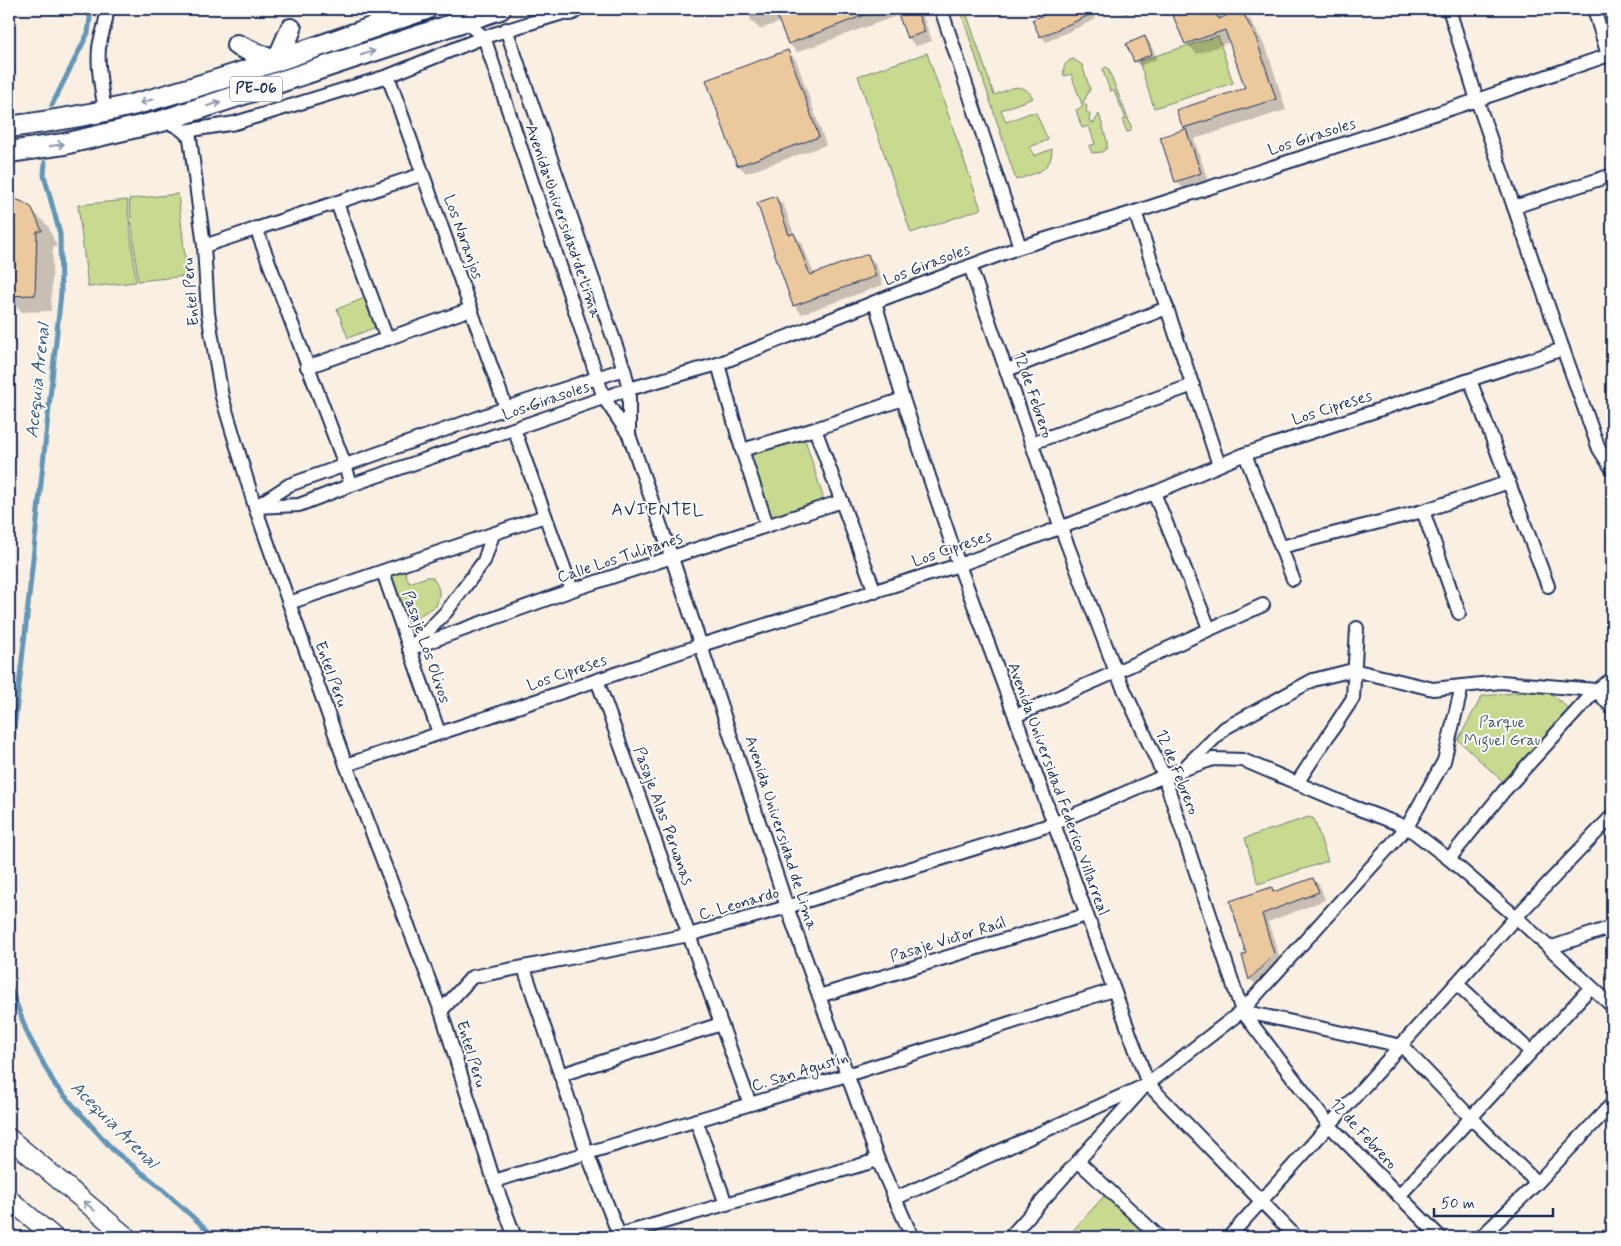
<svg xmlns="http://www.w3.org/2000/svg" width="1621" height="1246" font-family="Mynerve,sans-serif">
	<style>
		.green { fill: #c8da8f; stroke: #728476 }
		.shadow { fill: #0003 }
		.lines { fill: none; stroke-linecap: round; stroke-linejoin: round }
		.stream { stroke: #6296b7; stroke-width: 5 }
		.building { fill: #ecc99d; stroke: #1b2f5e }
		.street-casing { stroke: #1b2f5e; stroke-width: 16 }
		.secondary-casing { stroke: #1b2f5e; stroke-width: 21 }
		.primary-casing { stroke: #1b2f5e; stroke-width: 24 }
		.street { stroke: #fff; stroke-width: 12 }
		.secondary { stroke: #fff; stroke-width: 18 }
		.primary { stroke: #fff; stroke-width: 20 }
		.oneway { stroke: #8d97ae }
		.labels { text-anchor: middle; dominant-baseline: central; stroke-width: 4; stroke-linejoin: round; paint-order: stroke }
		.shield { fill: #fff; stroke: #5f6d8e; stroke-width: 1 }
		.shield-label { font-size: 15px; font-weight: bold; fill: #1b2f5e }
		.street-label { font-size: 16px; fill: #1b2f5e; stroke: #fff }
		.park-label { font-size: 16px; fill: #465a6a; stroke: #fff }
		.water-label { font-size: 18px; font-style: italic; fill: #395a83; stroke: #fff }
		.neighbourhood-label { font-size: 18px; letter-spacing: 1px; fill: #1b2f5e; stroke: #fff }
	</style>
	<rect width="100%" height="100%" fill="#f9efe2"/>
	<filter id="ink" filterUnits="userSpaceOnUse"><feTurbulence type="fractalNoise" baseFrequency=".02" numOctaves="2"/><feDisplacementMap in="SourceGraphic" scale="10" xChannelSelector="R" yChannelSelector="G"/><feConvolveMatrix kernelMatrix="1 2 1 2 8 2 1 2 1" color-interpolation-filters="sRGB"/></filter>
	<g filter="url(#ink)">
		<g class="green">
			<path d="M960 9H965L994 95C1009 90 1022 79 1033 98L1001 110 1006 122 1030 113H1036L1048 140 1030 147 1034 156 1052 149C1052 172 1034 173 1016 180Z"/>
			<polygon points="1218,36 1233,83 1154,108 1139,61"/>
			<polygon points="927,53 981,209 911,233 858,76"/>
			<path d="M1073 59 1082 65 1090 89 1083 103 1087 106 1086 112 1090 114 1089 121 1094 123 1099 114 1107 141V148L1102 152 1092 153 1089 146 1095 144 1089 126 1082 128 1076 110 1083 107 1071 74 1064 76C1063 68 1064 62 1073 59Z"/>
			<polygon points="1106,67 1108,68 1131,126 1131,130 1129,132 1127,132 1122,120 1126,119 1114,90 1110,91 1103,71 1103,69"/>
			<polygon points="178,194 187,276 138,281 129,199"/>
			<polygon points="127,200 136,282 88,287 78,205"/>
			<polygon points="365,298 376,327 348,338 337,309"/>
			<polygon points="804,436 824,500 769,517 749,453"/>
			<path d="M403 567 409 583 427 577H432C440 588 441 593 436 606L413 619 402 620 386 573Z"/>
			<polygon points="1547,690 1569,709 1502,781 1458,740 1482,696"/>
			<polygon points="1309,817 1314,819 1328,861 1258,884 1245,838"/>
			<polygon points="1105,1195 1140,1227 1131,1237 1067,1237"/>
		</g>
		<g class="shadow">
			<polygon points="748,9 923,9 924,10 921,11 932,41 916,46 908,38 899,15 797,52 789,44 781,22 760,29 751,21"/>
			<polygon points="1060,9 1091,9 1096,19 1046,42 1041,36 1034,21"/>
			<polygon points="1119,9 1139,9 1125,15"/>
			<polygon points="1178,9 1216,9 1223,19 1240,10 1251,21 1267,50 1286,110 1194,139 1208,181 1184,189 1176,181 1162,138 1187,130 1184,127 1247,88 1230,42 1197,54 1186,43 1172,11"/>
			<polygon points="1145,37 1150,43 1157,59 1140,66 1135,61"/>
			<polygon points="788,52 796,60 826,145 746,173 738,165"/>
			<polygon points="776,198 784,206 794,234 802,243 814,275 868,256 876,264 883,285 802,314 794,305"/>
			<polygon points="9,199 14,200 31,209 48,226 57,247 53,247 51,311 22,312 9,298"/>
			<polygon points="1313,879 1320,886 1325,900 1268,922 1281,961 1257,986 1250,979 1243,956 1248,955 1232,901 1272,888 1276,892"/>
		</g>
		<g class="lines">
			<g class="stream">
				<polyline points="52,105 88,33 90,18 88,9"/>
				<polyline points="9,754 14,729 26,625 61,293 60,234 44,175 45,162"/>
				<polyline points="9,984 28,1035 55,1085 113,1150 155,1183 215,1237"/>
			</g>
		</g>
		<g class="building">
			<polygon points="774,9 878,9 878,10 788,44"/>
			<polygon points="896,9 916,9 925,32 907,38"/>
			<polygon points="1058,9 1103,9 1040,37 1032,20"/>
			<polygon points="1170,9 1213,9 1219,19 1241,9 1256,38 1276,99 1183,128 1176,110 1245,88 1225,30 1185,44"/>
			<polygon points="1145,36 1152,54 1134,62 1126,44"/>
			<polygon points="788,50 819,137 737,166 706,80"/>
			<polygon points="1186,129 1201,173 1175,182 1160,137"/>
			<polygon points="776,196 789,235 794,233 810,275 868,254 876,276 793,306 757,203"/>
			<polygon points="9,197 23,202 32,208 42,231 37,231 35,295 9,296"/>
			<polygon points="1313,878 1319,892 1262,914 1274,954 1249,980 1242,955 1246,954 1230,901 1272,887 1273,892"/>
		</g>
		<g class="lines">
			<g class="street-casing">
				<g id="street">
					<polyline points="941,9 1020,247"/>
					<polyline points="1449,9 1477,100 1563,349 1599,449 1612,469"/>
					<polyline points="1594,9 1608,55"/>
					<polyline points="464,21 484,37 604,398 629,435 672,558 787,907 878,1160 912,1237"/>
					<polyline points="506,29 624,369 629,389 629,435"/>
					<polyline points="388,76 506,408"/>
					<path d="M105 111C102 91 97 69 99 48 101 34 107 23 107 9"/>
					<path d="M162 121C174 123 182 128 190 138L204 246 208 313 222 397 255 507 289 603 346 765 441 1011 494 1181 515 1237"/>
					<polyline points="185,131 235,123 388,76 484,37 576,9"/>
					<polyline points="337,203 387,339"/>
					<polyline points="1514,207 1612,175"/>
					<polyline points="1135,212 1219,465"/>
					<polyline points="256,228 345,465 351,485"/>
					<polyline points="204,246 423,174"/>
					<polyline points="970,266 1061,528 1116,672 1164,776 1242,1011 1330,1126 1440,1237"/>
					<polyline points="875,302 903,399 959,565 1015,716 1148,1084 1296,1237"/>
					<polyline points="718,364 742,450 767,525"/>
					<polyline points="307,367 471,309"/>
					<polyline points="1007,370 1167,308"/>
					<polyline points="1470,380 1548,586"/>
					<polyline points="514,429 572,590"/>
					<polyline points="815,429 875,592"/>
					<polyline points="1032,443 1193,385"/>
					<polyline points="742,450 815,429 903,399"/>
					<polyline points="1245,454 1293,579"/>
					<polyline points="1154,493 1209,628"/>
					<polyline points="255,507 299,505 351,485 629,389 718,364 875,302 1020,247 1135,212 1477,100 1612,54"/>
					<polyline points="255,507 289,485 506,408 624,369"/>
					<polyline points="1423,511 1459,613"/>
					<polyline points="1281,547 1423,511 1509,482"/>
					<polyline points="383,572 439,733"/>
					<polyline points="289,603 545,516"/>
					<polyline points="413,646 446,612 484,561 493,534"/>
					<polyline points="409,649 572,590 842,501"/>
					<polyline points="597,680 750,1104"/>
					<polyline points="1015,716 1116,672 1263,605"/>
					<polyline points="346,765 701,645 959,565 1154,493 1245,454 1563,349"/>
					<polyline points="1186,766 1225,728 1313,680 1353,670 1433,689 1501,682 1596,690 1612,708"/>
					<polyline points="1297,783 1353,698 1357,628"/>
					<polyline points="1449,859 1504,791 1596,690 1612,679"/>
					<polyline points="1549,948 1612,927"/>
					<polyline points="524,968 587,1153 619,1235"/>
					<polyline points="1457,984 1531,1052"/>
					<polyline points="819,996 1086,915"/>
					<polyline points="441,1011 472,977 689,935 787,907 1053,824 1164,776 1213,759 1243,760 1351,806 1407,827 1449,859 1516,917 1612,1006"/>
					<polyline points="1242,1011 1402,1046 1471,1118 1537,1183"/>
					<polyline points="560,1075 721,1024"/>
					<polyline points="696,1120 726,1204"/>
					<polyline points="1078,1161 1159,1237"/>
					<polyline points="494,1181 847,1075 1113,990"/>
					<polyline points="1399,1196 1591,987"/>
					<polyline points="894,1199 1148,1084 1242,1011 1407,827 1444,761 1462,686"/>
					<polyline points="612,1237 878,1160"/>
					<polyline points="1010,1237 1144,1087"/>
					<polyline points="1229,1237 1516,917 1612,816"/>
					<polyline points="1481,1237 1537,1183 1612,1104"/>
					<polyline points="1611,1237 1612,1236"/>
				</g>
			</g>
			<g class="secondary-casing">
				<g id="secondary">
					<polyline points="9,1138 127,1237"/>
					<polyline points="9,1199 54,1237"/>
				</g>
			</g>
			<g class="primary-casing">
				<g id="primary">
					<polyline points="570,10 572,9"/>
					<polyline points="237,45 273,61"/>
					<polyline points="278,59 291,29"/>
					<path d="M9 127C53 121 99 114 143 102 239 76 332 41 426 9"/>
					<polyline points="9,152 64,144 162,121 500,9"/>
				</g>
			</g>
			<use href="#street" class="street"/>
			<use href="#secondary" class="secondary"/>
			<use href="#primary" class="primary"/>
		</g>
		<defs><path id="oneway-shaft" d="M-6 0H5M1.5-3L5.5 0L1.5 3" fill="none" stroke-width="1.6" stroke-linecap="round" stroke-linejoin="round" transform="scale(1.25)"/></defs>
		<g class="oneway">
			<use href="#oneway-shaft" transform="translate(368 53) rotate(-18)"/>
			<use href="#oneway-shaft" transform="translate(147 101) rotate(164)"/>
			<use href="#oneway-shaft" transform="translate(214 104) rotate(-18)"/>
			<use href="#oneway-shaft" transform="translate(57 145) rotate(-10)"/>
			<use href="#oneway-shaft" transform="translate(89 1206) rotate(-140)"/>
		</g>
	</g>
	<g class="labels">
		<rect class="shield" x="230" y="76.5" width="52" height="25" rx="4"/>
		<g class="shield-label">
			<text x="256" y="89">PE-06</text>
		</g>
		<g class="street-label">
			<text transform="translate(1312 137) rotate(-18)">Los Girasoles</text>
			<text transform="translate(563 221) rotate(71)">Avenida Universidad de Lima</text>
			<text transform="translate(463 237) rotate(70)">Los Naranjos</text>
			<text transform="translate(927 265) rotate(-21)">Los Girasoles</text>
			<text transform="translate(191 292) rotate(-95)">Entel Peru</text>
			<text transform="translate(1033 395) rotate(71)">12 de Febrero</text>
			<text transform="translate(546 401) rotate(-19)">Los Girasoles</text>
			<text transform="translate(1332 408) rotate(-18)">Los Cipreses</text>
			<text transform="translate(952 549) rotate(-19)">Los Cipreses</text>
			<text transform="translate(620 558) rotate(-18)">Calle Los Tulipanes</text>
			<text transform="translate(426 647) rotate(71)">Pasaje Los Olivos</text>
			<text transform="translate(567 673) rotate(-19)">Los Cipreses</text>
			<text transform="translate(331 674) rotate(70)">Entel Peru</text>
			<text transform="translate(1177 772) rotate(68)">12 de Febrero</text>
			<text transform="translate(1058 789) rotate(70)">Avenida Universidad Federico Villarreal</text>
			<text transform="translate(663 816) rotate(70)">Pasaje Alas Peruanas</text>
			<text transform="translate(781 833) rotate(72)">Avenida Universidad de Lima</text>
			<text transform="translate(739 904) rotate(-16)">C. Leonardo</text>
			<text transform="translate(948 940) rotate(-17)">Pasaje Victor Raúl</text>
			<text transform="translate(471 1054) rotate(73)">Entel Peru</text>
			<text transform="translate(800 1072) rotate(-17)">C. San Agustín</text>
			<text transform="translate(1363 1134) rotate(47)">12 de Febrero</text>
		</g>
		<g class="park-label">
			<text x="1502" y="722">Parque<tspan x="1502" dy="18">Miguel Grau</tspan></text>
		</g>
		<g class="water-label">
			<text transform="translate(38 381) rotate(-84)">Acequia Arenal</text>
			<text transform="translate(114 1125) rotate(45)">Acequia Arenal</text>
		</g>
		<g class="neighbourhood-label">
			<text x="658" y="510">AVIENTEL</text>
		</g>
	</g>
	<rect width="1621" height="1246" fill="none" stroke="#fff" stroke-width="30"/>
	<rect x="15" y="15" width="1591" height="1216" fill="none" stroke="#1b2f5e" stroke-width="2" filter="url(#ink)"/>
	<path d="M1434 1208v8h119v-8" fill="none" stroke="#1b2f5e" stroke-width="2.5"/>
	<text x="1441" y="1208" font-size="15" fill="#1b2f5e" stroke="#ffffff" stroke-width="4" paint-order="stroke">50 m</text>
</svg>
